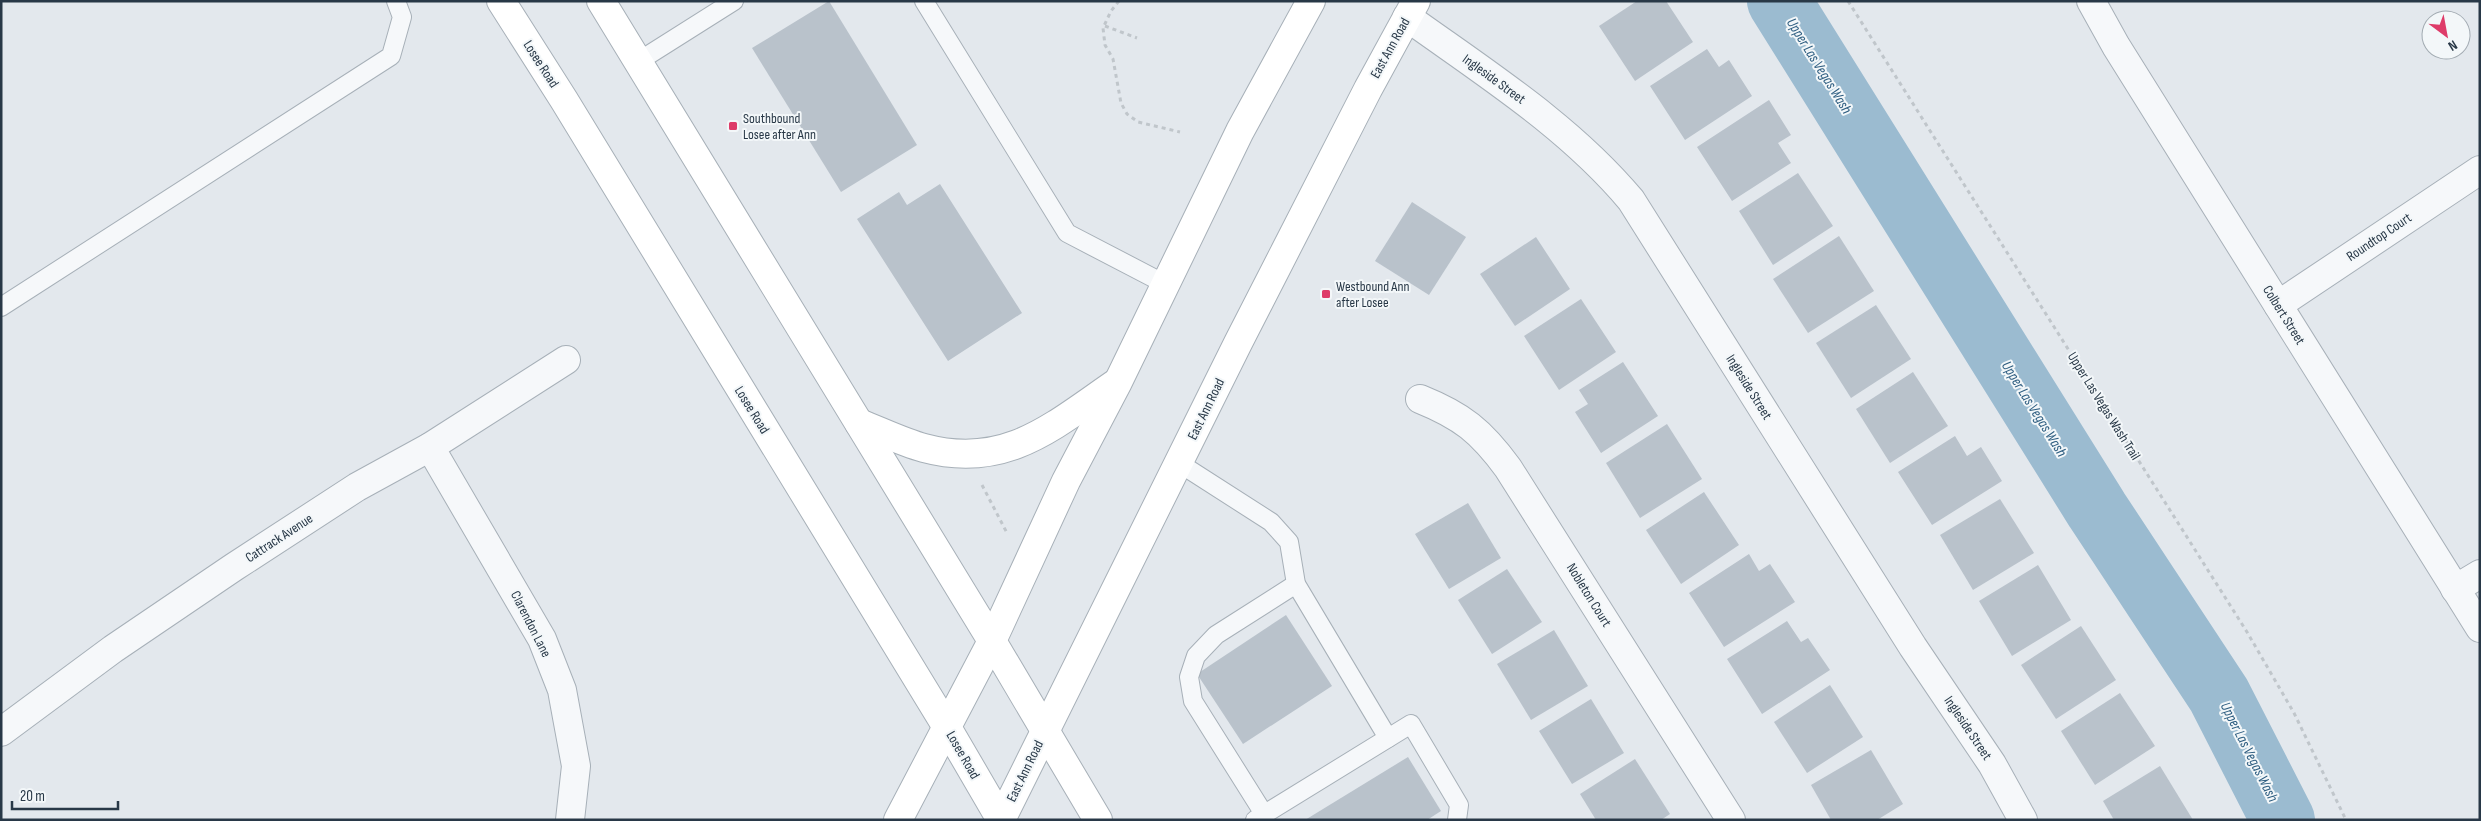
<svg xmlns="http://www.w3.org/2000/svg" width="2481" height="821" font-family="'Sofia Sans Condensed',sans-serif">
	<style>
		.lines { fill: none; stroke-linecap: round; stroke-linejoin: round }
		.river { stroke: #9bbbd0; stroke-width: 64 }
		.building { fill: #b9c2cb }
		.service-casing { stroke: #a7b0b8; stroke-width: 20 }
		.minor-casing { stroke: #a7b0b8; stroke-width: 30 }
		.secondary-casing { stroke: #a7b0b8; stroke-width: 30 }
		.path { stroke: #c0c6cb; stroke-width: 3; stroke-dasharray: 4 4; stroke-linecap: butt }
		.service { stroke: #f6f8fa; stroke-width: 18 }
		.minor { stroke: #f6f8fa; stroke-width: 28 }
		.secondary { stroke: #fff; stroke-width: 28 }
		.poi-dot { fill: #de3c69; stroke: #f3f7f9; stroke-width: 2 }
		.labels { text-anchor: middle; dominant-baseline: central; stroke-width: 4; stroke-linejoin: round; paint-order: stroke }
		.street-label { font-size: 14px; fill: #283847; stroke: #f3f7f9 }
		.poi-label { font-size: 14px; fill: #283847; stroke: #f3f7f9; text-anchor: start }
		.water-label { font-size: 15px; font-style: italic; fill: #2d5d80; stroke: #f3f7f9 }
	</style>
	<rect width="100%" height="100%" fill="#e3e8ed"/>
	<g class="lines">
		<polyline class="river" points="1779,1 2097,510 2219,695 2283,820"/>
	</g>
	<g class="building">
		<polygon points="829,1 917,145 841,192 752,48"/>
		<polygon points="1637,1 1666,1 1693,42 1635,81 1599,26"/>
		<polygon points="1707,49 1719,67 1729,60 1752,96 1685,140 1650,86"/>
		<polygon points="1769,100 1791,135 1778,143 1791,163 1732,201 1697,147"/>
		<polygon points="1798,173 1833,226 1773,265 1739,211"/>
		<polygon points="940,184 1022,313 948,361 857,219 899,192 907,205"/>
		<polygon points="1412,202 1466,237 1429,295 1375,261"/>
		<polygon points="1839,236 1874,291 1808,333 1773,279"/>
		<polygon points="1536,237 1570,289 1515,326 1480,274"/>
		<polygon points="1581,299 1616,352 1559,390 1524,336"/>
		<polygon points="1876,305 1911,359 1851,398 1816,343"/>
		<polygon points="1623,362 1658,416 1601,453 1575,412 1588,404 1579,390"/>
		<polygon points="1913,372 1948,426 1890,463 1856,409"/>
		<polygon points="1667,424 1702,479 1640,518 1606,463"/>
		<polygon points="1955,436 1967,456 1981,447 2002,481 1932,525 1898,472"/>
		<polygon points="1704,492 1739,545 1681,584 1646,530"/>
		<polygon points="2000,499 2034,553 1973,590 1940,535"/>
		<polygon points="1468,503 1501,558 1449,589 1415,534"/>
		<polygon points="1749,554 1759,571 1770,564 1795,602 1724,647 1689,593"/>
		<polygon points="2038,565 2071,620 2012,656 1979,601"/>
		<polygon points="1507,569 1542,622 1492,654 1458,600"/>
		<polygon points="1286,615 1332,686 1243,744 1197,674"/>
		<polygon points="1787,621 1801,642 1808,638 1830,670 1762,714 1727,659"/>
		<polygon points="2081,626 2116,680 2056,719 2021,665"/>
		<polygon points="1554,630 1588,686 1531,720 1497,664"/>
		<polygon points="1830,685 1863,737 1807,773 1774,722"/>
		<polygon points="2120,693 2155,746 2095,785 2061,731"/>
		<polygon points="1591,699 1624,753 1572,784 1539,731"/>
		<polygon points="1871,750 1903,804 1877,820 1831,820 1811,785"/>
		<polygon points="1408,757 1441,811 1427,820 1305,820"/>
		<polygon points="1635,759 1670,814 1661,820 1596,820 1580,794"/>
		<polygon points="2160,766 2193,820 2114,820 2103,801"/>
	</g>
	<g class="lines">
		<g class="service-casing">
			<g id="service">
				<polyline points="924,1 1067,233 1165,284"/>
				<polyline points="639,61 734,1"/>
				<polyline points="1,307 391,56 402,17 396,1"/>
				<polyline points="1179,463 1271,522 1289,542 1296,584 1388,738"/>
				<polyline points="1264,814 1193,701 1189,677 1196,656 1216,635 1296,584"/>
				<polyline points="1255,820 1411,724 1459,805 1457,820"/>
			</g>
		</g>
		<g class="minor-casing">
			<g id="minor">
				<polyline points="2091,1 2116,46 2480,628"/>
				<path d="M1407 17C1485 73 1569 126 1631 200L1913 647 1992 764 2023 820"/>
				<polyline points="2278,305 2480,170"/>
				<path d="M1420 399C1462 416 1481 431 1508 468L1731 820"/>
				<polyline points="430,447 542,639 562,690 576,766 570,820"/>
				<polyline points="2455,589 2480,574"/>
				<polyline points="1,732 113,649 234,567 357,487 430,447 566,360"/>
			</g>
		</g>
		<g class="secondary-casing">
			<g id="secondary">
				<polyline points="501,1 564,100 948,729 1001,820"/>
				<polyline points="601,1 992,641 1098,820"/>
				<path d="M859 423C880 431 902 442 924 448 1006 470 1053 426 1116 383"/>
				<polyline points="898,820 992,641 1066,481 1118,382 1240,131 1311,1"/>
				<polyline points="1001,820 1238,343 1368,89 1416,1"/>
			</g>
		</g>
		<g class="path">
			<polyline points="1119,1 1111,11 1103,28 1105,45 1113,59 1121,103 1127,114 1138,122 1180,132"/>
			<polyline points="1848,1 2247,632 2294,713 2346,820"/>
			<polyline points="1105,26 1137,38"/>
			<polyline points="982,485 1007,533"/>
		</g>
		<use href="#service" class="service"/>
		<use href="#minor" class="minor"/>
		<use href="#secondary" class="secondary"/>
	</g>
	<g class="poi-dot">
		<rect x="728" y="121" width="10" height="10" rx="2.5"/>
		<rect x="1321" y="289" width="10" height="10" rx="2.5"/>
	</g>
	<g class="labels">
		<g class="street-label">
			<text transform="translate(1390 48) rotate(-61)">East Ann Road</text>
			<text transform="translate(541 64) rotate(57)">Losee Road</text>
			<text transform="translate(1494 79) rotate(36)">Ingleside Street</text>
			<text transform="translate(2379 237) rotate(-34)">Roundtop Court</text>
			<text transform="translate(2284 315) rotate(58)">Colbert Street</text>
			<text transform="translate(1749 387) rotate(58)">Ingleside Street</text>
			<text transform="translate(2104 406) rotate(58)">Upper Las Vegas Wash Trail</text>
			<text transform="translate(1206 409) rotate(-64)">East Ann Road</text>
			<text transform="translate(752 410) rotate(58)">Losee Road</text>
			<text transform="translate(279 538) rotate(-33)">Cattrack Avenue</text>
			<text transform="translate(1589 595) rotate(58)">Nobleton Court</text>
			<text transform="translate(531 624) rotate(63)">Clarendon Lane</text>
			<text transform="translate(1968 728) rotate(56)">Ingleside Street</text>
			<text transform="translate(963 755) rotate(60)">Losee Road</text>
			<text transform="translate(1025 771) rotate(-64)">East Ann Road</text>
		</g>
		<g class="poi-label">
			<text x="743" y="118">Southbound<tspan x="743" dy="16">Losee after Ann</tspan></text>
			<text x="1336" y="286">Westbound Ann<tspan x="1336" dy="16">after Losee</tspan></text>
		</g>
		<g class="water-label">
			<text transform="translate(1819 66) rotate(58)">Upper Las Vegas Wash</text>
			<text transform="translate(2034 409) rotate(58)">Upper Las Vegas Wash</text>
			<text transform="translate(2249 752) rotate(63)">Upper Las Vegas Wash</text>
		</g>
	</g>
	<rect width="2481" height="821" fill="none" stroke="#283847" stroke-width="5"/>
	<g transform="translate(2446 35) rotate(148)"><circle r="24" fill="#f3f7f9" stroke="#a2abb2"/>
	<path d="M0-4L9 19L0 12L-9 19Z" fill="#de3c69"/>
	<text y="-8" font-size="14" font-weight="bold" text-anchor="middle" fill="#283847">N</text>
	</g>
	<path d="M12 801v8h106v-8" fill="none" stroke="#283847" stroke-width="2.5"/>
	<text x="20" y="801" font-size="15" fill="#283847" stroke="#f3f7f9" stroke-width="4" paint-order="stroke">20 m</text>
</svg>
